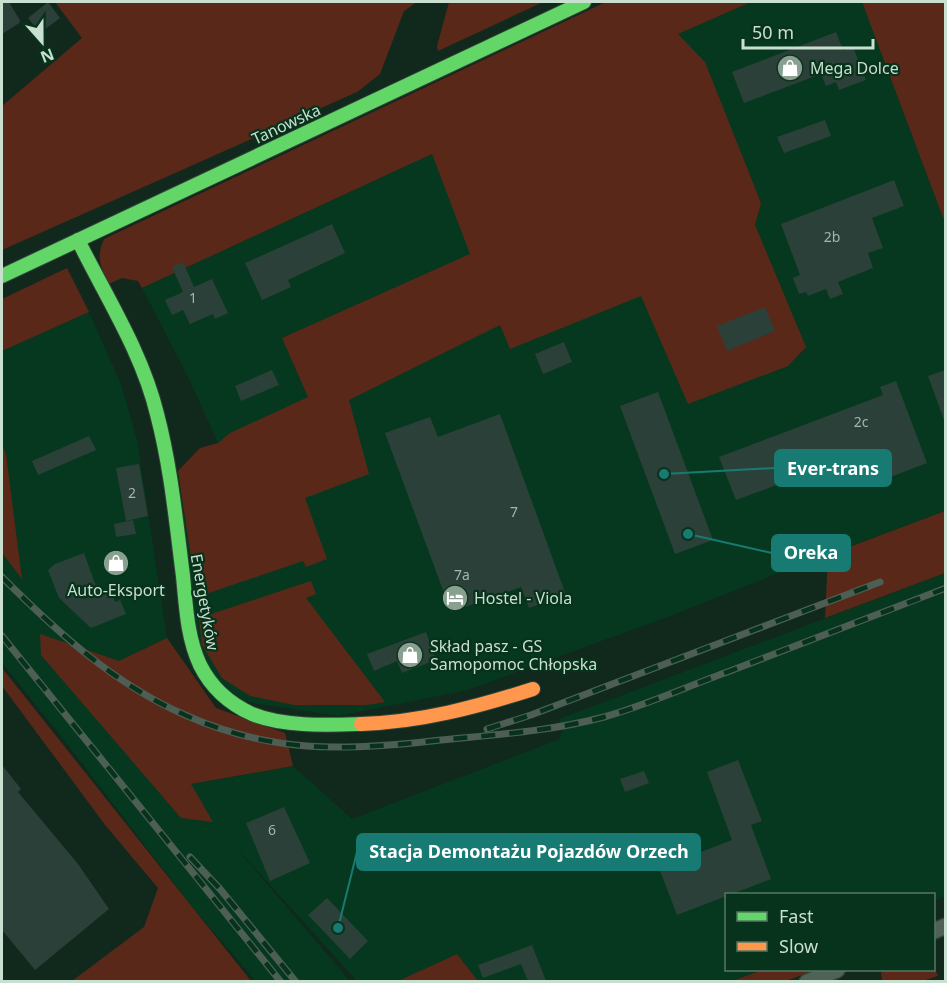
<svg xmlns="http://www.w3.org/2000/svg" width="947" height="983" font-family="'Noto Sans',sans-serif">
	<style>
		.built { fill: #05381e }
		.green { fill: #5a2819 }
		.building { fill: #2b4038 }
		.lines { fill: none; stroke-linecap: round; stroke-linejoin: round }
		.street-casing { stroke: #324239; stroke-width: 18 }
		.fast-casing { stroke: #324239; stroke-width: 16 }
		.slow-casing { stroke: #324239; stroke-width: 16 }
		.street { stroke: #506157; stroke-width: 15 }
		.fast { stroke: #63d668; stroke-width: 14 }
		.slow { stroke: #ff974d; stroke-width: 14 }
		.rail-casing { stroke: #4d5f55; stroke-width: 7 }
		.rail { stroke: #07321b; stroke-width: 4.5; stroke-dasharray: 14; stroke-linecap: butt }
		.labels { text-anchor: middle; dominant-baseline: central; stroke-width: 4.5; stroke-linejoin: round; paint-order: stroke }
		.number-label { font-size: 14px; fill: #a2b7a9 }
		.poi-label { font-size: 16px; fill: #c9dfcf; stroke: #07321b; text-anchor: start }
		.street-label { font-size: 16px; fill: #c9dfcf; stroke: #07321b }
		.leader { fill: none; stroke: #187b73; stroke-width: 2 }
		.callout-dot { fill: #187b73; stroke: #07321b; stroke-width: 2 }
		.callout { fill: #187b73; stroke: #187b73; stroke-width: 2 }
		.callout-label { font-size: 18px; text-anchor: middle; font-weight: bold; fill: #fff }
	</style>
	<rect width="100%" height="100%" fill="#11281c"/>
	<g class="built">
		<polygon points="751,2 862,2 945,223 945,511 787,570 673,615 468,690 338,716 242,701 211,673 198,643 178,471 218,443 189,379 142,288 432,154 677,34"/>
		<polygon points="89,312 121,384 137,440 167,638 120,662 191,784 293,766 352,819 560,739 562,731 559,719 945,573 945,896 934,901 934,894 726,894 726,970 761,970 731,981 478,981 457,954 398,981 357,981 232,843 350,981 256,981 193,908 61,736 2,663 2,553 21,577 6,454 2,445 2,351"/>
	</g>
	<g class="green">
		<polygon points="55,2 417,2 404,11 380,74 357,92 2,250 2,106 82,38"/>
		<polygon points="449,2 543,2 438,51 437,46"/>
		<path d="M606 2H751L678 34 705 62 761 203 755 225 806 347 788 366 688 404 641 296 510 349 500 325 349 400 369 474 305 498 327 559 306 567 303 561 197 597 178 471 200 448 218 443 230 433 308 397 282 338 470 254 432 154 142 288 138 281 122 278 109 284C100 265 96 258 104 239Z"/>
		<polygon points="862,2 945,2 945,223"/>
		<polygon points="67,268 89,312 2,351 2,299"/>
		<polygon points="2,445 6,454 22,579 2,553"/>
		<polygon points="945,511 945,573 825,618 828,555"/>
		<polygon points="311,581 316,594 306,598 385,702 367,705 294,705 250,696 222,678 202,645 199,618"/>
		<polygon points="40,634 119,661 167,638 216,708 285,733 293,766 191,784 213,822 181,818 41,655"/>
		<polygon points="2,668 251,981 72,981 144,927 158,888 106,826 2,686"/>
		<polygon points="457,954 478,981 398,981"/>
		<polygon points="934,967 938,976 922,981 882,981 881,973 885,970 934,970"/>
		<polygon points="762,970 815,970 786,981 732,981"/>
	</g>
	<g class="building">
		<polygon points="2,2 9,2 21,22 2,34"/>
		<polygon points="48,2 60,18 40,33 28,18"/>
		<polygon points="836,32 843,50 853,47 866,80 839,90 836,82 826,86 821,74 744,103 732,72"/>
		<polygon points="825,120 831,136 784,153 777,137"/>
		<polygon points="894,180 904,206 872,218 883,248 868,253 873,268 838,282 843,294 830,299 826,289 808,296 806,292 799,294 793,278 800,275 781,224"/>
		<polygon points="332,224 345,253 288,280 291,287 262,300 245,263"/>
		<polygon points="183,262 194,287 212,279 228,313 215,319 213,314 190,324 183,310 172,315 165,300 183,292 172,267"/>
		<polygon points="765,307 775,331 727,351 717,326"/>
		<polygon points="564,342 572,362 543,374 535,354"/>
		<polygon points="272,370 279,385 241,401 235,386"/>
		<polygon points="945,370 945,420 944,420 928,376"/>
		<polygon points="896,381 927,463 870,485 858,455 736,500 719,457 883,395 880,387"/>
		<polygon points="658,392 713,540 675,554 620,406"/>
		<polygon points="500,414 566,595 529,608 521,587 451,612 385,433 430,417 438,437"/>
		<polygon points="89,436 96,450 38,475 32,461"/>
		<polygon points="139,464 148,516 126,521 116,468"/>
		<polygon points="133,520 136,534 116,537 114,524"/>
		<polygon points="84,553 98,592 109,588 115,602 120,600 126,614 91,628 59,598 48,570 55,564"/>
		<polygon points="426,632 436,660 402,673 397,661 374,671 367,654"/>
		<polygon points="738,760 762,821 751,825 771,879 677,915 659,868 732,840 707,772"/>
		<polygon points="2,765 21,789 18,792 78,864 109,909 35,970 2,930"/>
		<polygon points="644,771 649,783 625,792 620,779"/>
		<polygon points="284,807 310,863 270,881 246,823"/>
		<polygon points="327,898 368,941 350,959 308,915"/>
		<polygon points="532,945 546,981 528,981 521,964 483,978 478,965"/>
	</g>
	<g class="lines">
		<g class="street-casing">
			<g id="street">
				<polyline points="934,931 946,926"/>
				<polyline points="807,982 837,970"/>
			</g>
		</g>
		<g class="fast-casing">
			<g id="fast">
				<path d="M78 240C106 297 142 352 157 414 171 467 176 522 183 576 186 606 187 637 200 665 211 687 230 704 252 714 283 727 328 725 361 724"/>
				<polyline points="2,276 584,2"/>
			</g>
		</g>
		<g class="slow-casing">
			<path id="slow" d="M361 724C421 722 477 707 533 689"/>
		</g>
		<use href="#street" class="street"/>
		<use href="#fast" class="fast"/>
		<use href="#slow" class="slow"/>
		<g class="rail-casing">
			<g id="rail">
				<path d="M2 577C56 631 114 684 185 715 271 753 341 751 432 741 489 735 548 732 604 717 647 705 688 686 730 671 802 643 874 616 946 588"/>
				<polyline points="2,636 281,982"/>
				<polyline points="487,729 531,715 880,582"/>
				<polyline points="190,857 220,889 296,982"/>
			</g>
		</g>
		<use href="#rail" class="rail"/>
	</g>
	<defs>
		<g id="shop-disc" transform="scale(1.35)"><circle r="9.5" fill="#899f90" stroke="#07321b"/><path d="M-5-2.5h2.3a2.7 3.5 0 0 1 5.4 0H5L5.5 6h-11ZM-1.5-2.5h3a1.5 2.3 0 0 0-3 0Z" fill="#fff"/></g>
		<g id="hotel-disc" transform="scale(1.35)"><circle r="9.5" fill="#899f90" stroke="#07321b"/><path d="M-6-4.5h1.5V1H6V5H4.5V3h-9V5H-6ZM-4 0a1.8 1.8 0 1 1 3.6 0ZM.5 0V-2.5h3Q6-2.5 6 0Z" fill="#fff"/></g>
	</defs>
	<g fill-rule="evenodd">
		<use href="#shop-disc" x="790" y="68"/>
		<use href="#shop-disc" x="116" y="563"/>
		<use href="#hotel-disc" x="455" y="598"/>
		<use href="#shop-disc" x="410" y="655"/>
	</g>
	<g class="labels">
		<g class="number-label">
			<text x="832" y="236">2b</text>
			<text x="193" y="297">1</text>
			<text x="861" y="421">2c</text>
			<text x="132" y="492">2</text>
			<text x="514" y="511">7</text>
			<text x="462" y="574">7a</text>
			<text x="272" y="829">6</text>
		</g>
		<g class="poi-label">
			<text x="810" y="68">Mega Dolce</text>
			<text x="116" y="590" text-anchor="middle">Auto-Eksport</text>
			<text x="474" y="598">Hostel - Viola</text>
			<text x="430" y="646">Skład pasz - GS<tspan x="430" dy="18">Samopomoc Chłopska</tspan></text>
		</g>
		<g class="street-label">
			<text transform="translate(286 124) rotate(-25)">Tanowska</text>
			<text transform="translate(205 602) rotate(80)">Energetyków</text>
		</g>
	</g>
	<path class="leader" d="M664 474L775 468M688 534L772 553M338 928L357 852"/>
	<g class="callout-dot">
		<circle cx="664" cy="474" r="6"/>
		<circle cx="688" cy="534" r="6"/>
		<circle cx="338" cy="928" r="6"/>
	</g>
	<g class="callout">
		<rect x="775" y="450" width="116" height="36" rx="6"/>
		<rect x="772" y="535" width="78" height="36" rx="6"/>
		<rect x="357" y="834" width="343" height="36" rx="6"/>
	</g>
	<g class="callout-label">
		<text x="833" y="475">Ever-trans</text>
		<text x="811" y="559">Oreka</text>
		<text x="529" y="858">Stacja Demontażu Pojazdów Orzech</text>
	</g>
	<rect width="947" height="983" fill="none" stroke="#c9dfcf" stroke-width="6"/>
	<rect x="725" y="893" width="210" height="78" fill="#07321b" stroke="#557763" stroke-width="1.5"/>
	<rect x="737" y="912" width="30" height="9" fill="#63d668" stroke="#557763" stroke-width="1.5"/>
	<text x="779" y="923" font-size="18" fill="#c9dfcf">Fast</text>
	<rect x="737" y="942" width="30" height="9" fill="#ff974d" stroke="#557763" stroke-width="1.5"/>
	<text x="779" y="953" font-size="18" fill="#c9dfcf">Slow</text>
	<g transform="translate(42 42) rotate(159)" stroke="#07321b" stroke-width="4.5" paint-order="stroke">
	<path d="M0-4.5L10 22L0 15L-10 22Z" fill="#c9dfcf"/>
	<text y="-9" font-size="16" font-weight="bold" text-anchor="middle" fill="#c9dfcf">N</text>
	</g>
	<path d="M743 39v9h130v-9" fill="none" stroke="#c9dfcf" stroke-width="3"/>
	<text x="752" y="39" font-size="18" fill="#c9dfcf" stroke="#07321b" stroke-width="4.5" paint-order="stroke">50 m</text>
</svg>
